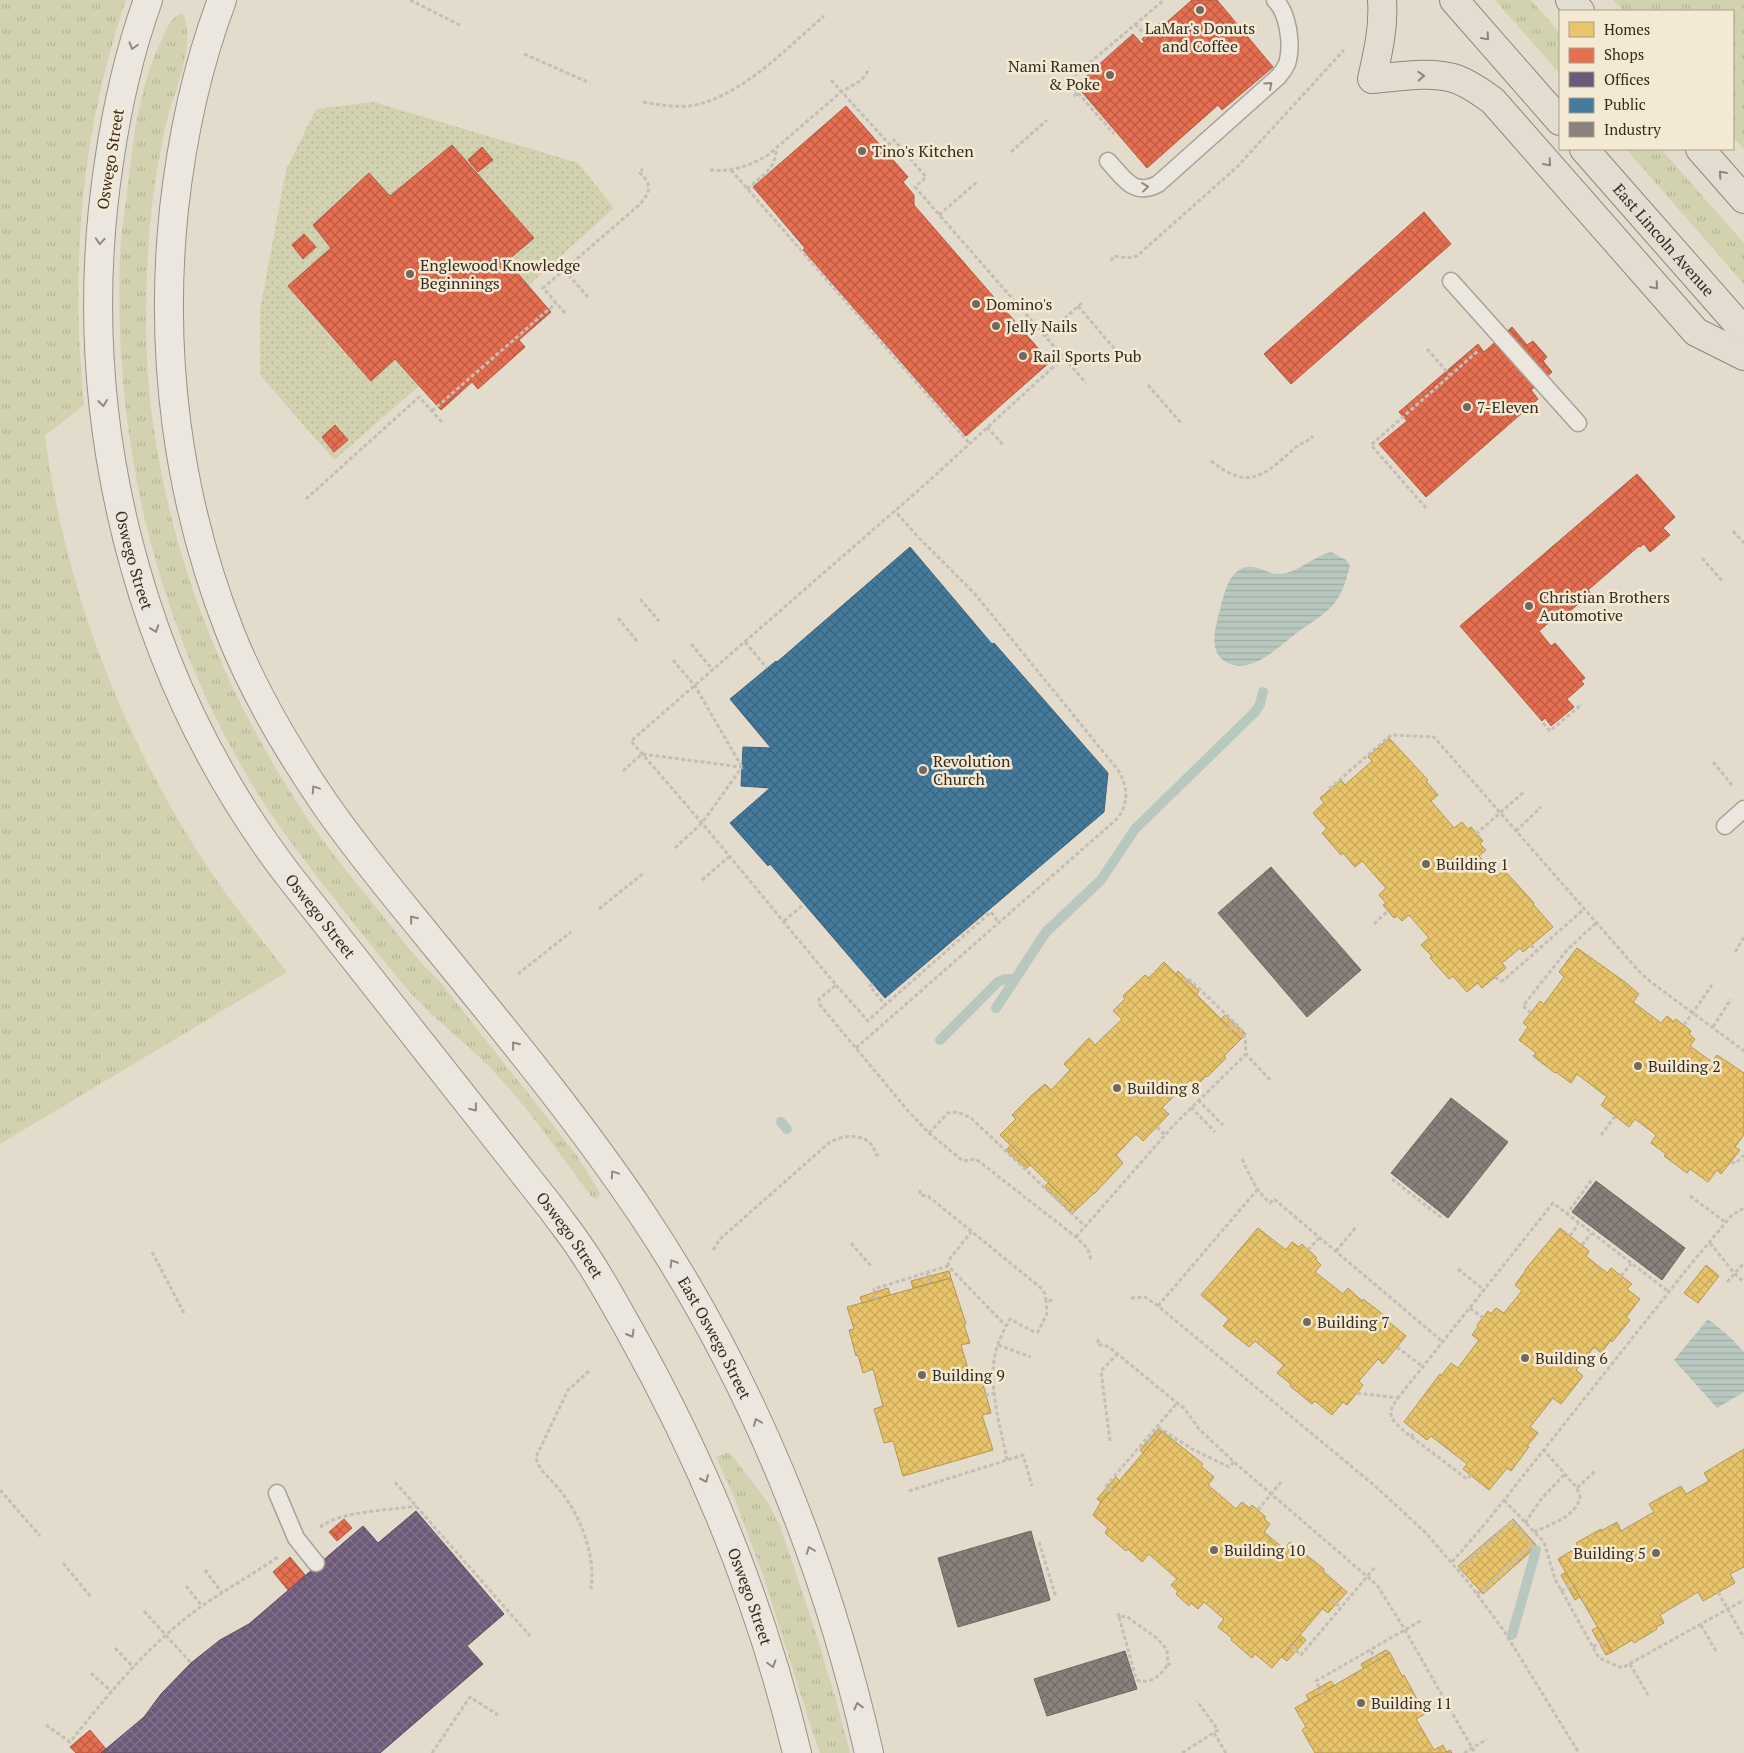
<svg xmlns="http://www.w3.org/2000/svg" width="1744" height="1753" font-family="'PT Serif',serif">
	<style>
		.grass { fill: url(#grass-tufts) }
		.park { fill: url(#park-dots) }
		.water { fill: url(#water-rules) }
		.homes { fill: url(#homes-cross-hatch); stroke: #b49654 }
		.shops { fill: url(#shops-cross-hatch); stroke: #b25a42 }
		.offices { fill: url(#offices-cross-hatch); stroke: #5d4b5f }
		.public { fill: url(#public-cross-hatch); stroke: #416377 }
		.industry { fill: url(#industry-cross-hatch); stroke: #716760 }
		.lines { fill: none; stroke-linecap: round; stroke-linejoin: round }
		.stream { stroke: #b8c8be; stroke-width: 10 }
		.lane-casing { stroke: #a8a196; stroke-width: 19 }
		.secondary-casing { stroke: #989186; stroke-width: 30 }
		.primary-casing { stroke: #8e877d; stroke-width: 30 }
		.path { stroke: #c4beb5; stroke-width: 3; stroke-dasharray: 4 2.5; stroke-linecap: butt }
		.lane { stroke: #ece7de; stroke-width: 16 }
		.secondary { stroke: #ece7de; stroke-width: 28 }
		.primary { stroke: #e2ddd0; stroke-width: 28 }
		.oneway { stroke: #8c8478 }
		.oneway2 { stroke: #92887e }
		.poi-dot { fill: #73685c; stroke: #f4ead3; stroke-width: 2 }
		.labels { text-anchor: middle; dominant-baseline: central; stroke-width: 5; stroke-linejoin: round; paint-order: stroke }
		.poi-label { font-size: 16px; fill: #372a1f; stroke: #f4ead3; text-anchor: start }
		.street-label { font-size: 16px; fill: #372a1f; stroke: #f4ead3 }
	</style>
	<defs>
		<pattern id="grass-tufts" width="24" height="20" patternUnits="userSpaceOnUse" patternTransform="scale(1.25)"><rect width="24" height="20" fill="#d2d2b0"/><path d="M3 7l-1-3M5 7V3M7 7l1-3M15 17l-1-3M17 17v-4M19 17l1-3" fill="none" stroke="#b5b497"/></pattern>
		<pattern id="park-dots" width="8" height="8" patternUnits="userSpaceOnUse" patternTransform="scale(1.25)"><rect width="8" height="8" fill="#d2d2b0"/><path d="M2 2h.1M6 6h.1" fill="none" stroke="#b5b497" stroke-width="1.8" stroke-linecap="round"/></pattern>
		<pattern id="water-rules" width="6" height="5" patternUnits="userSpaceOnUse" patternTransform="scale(1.25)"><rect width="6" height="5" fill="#b8c8be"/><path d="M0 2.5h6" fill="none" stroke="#9faca3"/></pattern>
		<pattern id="homes-cross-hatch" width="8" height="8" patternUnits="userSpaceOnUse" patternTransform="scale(1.25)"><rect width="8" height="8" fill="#e9c46a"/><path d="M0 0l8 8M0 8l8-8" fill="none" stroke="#c8a95b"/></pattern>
		<pattern id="shops-cross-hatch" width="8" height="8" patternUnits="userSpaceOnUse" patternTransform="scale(1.25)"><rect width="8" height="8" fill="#e76f51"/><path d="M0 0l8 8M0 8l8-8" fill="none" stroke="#bc5b43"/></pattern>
		<pattern id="offices-cross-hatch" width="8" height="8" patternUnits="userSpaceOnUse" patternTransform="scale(1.25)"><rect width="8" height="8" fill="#6d597a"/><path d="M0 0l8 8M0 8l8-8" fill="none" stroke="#82728a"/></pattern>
		<pattern id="public-cross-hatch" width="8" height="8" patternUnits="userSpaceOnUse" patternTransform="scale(1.25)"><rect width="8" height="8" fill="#457b9d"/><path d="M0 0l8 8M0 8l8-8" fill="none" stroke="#3a657f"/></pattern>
		<pattern id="industry-cross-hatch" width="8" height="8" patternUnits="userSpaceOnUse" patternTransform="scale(1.25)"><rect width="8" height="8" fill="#8a817c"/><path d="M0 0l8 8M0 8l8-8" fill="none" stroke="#726a65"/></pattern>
	</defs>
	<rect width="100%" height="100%" fill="#e3dccd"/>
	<g class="grass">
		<path d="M0 0H126C81 132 70 267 84 405L45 436C65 587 120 732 203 860 228 899 258 935 287 972L0 1144Z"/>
		<polygon points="1495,0 1531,0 1560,33 1560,74"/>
		<polygon points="1613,0 1744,0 1744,149 1733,137 1733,11 1623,11"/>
		<path d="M181 13 184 15C196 52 172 93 165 129 156 170 150 212 148 254 145 310 145 368 153 423 172 562 225 693 302 810 320 838 341 864 362 890 388 922 412 955 441 983L578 1157 599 1191 600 1194 596 1199 591 1196C560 1155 531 1111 496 1074 468 1044 435 1020 408 990 386 964 365 938 344 911 309 867 274 823 246 774 155 618 113 437 120 257 121 230 126 203 129 176 134 130 141 82 162 39 167 29 170 18 181 13Z"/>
		<polygon points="1626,149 1661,149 1744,243 1744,284"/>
		<polygon points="729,1452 767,1501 779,1523 816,1633 836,1700 850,1753 820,1753 811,1727 763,1575 734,1497 716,1457"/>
	</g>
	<polygon class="park" points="374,102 578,163 614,208 528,286 507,261 534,238 452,145 390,196 369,174 313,225 331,248 288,286 371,381 395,359 419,386 334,460 260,375 260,310 286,170 316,109"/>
	<g class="water">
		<path d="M1331 552 1346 560 1350 566C1347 577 1343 592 1336 601 1327 614 1310 623 1298 632 1279 646 1251 676 1226 662 1206 651 1217 623 1221 606 1225 592 1228 574 1243 568 1257 563 1266 574 1279 574 1296 574 1314 556 1331 552Z"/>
		<polygon points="1708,1319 1731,1338 1744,1352 1744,1392 1717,1408 1674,1360"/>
	</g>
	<g class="homes">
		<polygon points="1389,738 1428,780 1426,781 1438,795 1431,801 1454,828 1462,822 1468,829 1471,827 1483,841 1480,844 1486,850 1479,856 1497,876 1504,870 1534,903 1533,904 1553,927 1523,952 1520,948 1502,963 1506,968 1482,988 1478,983 1467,992 1453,976 1449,979 1430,958 1432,956 1421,945 1429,938 1409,915 1402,921 1397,916 1394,918 1383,905 1386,903 1379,895 1386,888 1362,861 1355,867 1343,853 1341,855 1322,833 1327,829 1313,813 1324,803 1320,798 1341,780 1345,785 1372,761 1368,757"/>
		<polygon points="1577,948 1625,982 1639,994 1633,1002 1661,1023 1667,1016 1674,1022 1676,1019 1691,1031 1689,1034 1695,1039 1690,1046 1712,1062 1717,1055 1744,1073 1744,1135 1735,1147 1740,1150 1721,1174 1717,1170 1708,1182 1690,1169 1687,1173 1664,1156 1666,1154 1651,1143 1656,1135 1635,1119 1629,1127 1601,1105 1607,1097 1577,1074 1571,1083 1556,1072 1555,1073 1533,1056 1536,1053 1519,1040 1528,1027 1523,1023 1540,1001 1544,1004 1564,977 1559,972"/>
		<polygon points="1164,962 1241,1039 1224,1056 1226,1058 1207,1077 1206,1076 1196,1086 1190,1080 1162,1108 1169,1114 1143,1141 1136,1134 1116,1155 1123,1163 1094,1194 1094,1193 1076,1210 1000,1135 1016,1119 1012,1115 1031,1096 1045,1084 1051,1090 1070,1070 1064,1064 1089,1038 1095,1045 1122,1019 1113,1011 1125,999 1123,996 1145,975 1149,978"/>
		<polygon points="1178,971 1199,991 1196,995 1176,974"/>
		<polygon points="1225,1015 1246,1034 1241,1039 1221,1019"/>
		<polygon points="1011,1145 1030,1165 1026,1169 1006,1150"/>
		<polygon points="1048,1183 1076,1210 1072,1214 1044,1187"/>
		<polygon points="1258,1228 1286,1250 1292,1242 1299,1247 1302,1244 1317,1258 1315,1259 1321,1265 1315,1272 1343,1294 1348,1288 1362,1301 1363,1299 1385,1316 1383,1317 1406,1336 1383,1364 1378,1359 1359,1381 1363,1385 1357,1393 1347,1405 1343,1402 1332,1415 1315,1401 1312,1404 1290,1386 1291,1384 1277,1373 1284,1365 1255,1341 1249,1347 1223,1326 1229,1319 1201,1295"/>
		<polygon points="1560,1228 1589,1251 1586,1256 1607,1273 1611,1268 1632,1284 1627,1289 1640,1299 1626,1317 1630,1320 1612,1342 1611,1340 1601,1353 1594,1347 1576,1370 1583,1376 1561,1404 1553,1398 1530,1427 1538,1433 1527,1446 1529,1447 1511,1471 1507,1468 1489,1490 1463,1469 1467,1464 1431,1436 1427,1440 1404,1422 1440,1374 1441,1376 1451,1363 1458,1368 1479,1340 1472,1335 1478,1327 1477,1325 1488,1311 1491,1314 1496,1308 1504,1313 1522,1291 1515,1285 1526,1270 1525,1270"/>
		<polygon points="1706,1265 1719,1276 1698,1303 1684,1293"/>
		<polygon points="949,1271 951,1278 913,1288 911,1281"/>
		<polygon points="951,1278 966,1324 964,1325 970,1343 961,1345 971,1379 981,1377 991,1413 982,1415 993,1450 903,1476 893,1441 884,1443 874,1409 883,1406 873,1369 863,1373 858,1355 856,1356 849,1330 854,1329 847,1307"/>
		<polygon points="888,1288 890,1295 862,1303 860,1297"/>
		<polygon points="1158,1429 1162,1431 1143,1453 1140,1450"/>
		<polygon points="1162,1431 1203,1464 1201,1466 1214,1477 1208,1485 1236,1509 1242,1502 1249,1508 1252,1505 1266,1517 1264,1519 1270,1524 1264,1532 1284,1549 1290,1542 1324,1569 1323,1571 1341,1587 1272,1668 1255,1654 1252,1658 1231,1640 1232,1638 1218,1627 1224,1619 1204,1602 1198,1609 1191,1603 1189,1606 1176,1594 1178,1591 1171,1585 1177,1579 1149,1554 1142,1562 1128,1549 1126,1551 1105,1533 1108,1528 1093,1515 1101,1502"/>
		<polygon points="1744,1449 1744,1567 1730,1574 1735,1583 1703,1601 1698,1592 1660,1615 1664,1623 1656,1627 1657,1629 1634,1643 1632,1640 1612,1652 1558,1559 1578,1547 1576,1543 1601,1529 1601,1531 1617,1522 1621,1531 1654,1512 1649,1504 1681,1486 1686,1494 1709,1481 1704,1473"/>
		<polygon points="1116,1477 1120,1481 1101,1502 1097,1499"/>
		<polygon points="1513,1519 1537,1546 1483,1594 1458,1566"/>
		<polygon points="1566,1572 1580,1597 1575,1600 1561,1575"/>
		<polygon points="1341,1587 1347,1592 1328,1613 1322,1608"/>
		<polygon points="1598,1627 1612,1652 1606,1655 1592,1630"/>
		<polygon points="1300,1635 1306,1640 1287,1661 1282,1657"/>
		<polygon points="1386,1650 1390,1653 1364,1669 1361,1664"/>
		<polygon points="1390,1653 1402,1676 1404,1675 1425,1714 1416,1719 1434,1750 1443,1745 1446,1752 1450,1750 1452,1753 1315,1753 1302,1730 1306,1727 1295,1708"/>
		<polygon points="1331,1681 1334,1685 1322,1693 1309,1700 1306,1695"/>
	</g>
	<g class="shops">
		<polygon points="1192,0 1217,0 1273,67 1222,110 1218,105 1147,168 1076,85 1133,34 1142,44"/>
		<polygon points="1162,21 1164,24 1155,32 1153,29"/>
		<polygon points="1149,32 1152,35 1144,42 1142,39"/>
		<polygon points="846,106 908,177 903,182 914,195 914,205 1050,362 966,436 803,250 805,248 753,187"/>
		<polygon points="452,145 534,238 507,261 551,312 519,340 525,347 478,389 472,382 441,410 395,359 371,381 288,286 331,248 313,225 369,173 390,196"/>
		<polygon points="482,147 493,160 478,172 468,160"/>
		<polygon points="1424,212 1451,244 1291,384 1264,354"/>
		<polygon points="304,234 316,247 303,259 292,245"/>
		<polygon points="1512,327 1527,345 1533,341 1547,357 1543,361 1552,372 1531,390 1538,399 1426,497 1379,444 1407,421 1399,412 1478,344 1484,352"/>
		<polygon points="335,425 348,440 334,452 322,437"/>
		<polygon points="1637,474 1675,517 1663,528 1670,535 1650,552 1644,544 1640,547 1639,546 1588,590 1591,593 1556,623 1553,619 1539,631 1551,646 1555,643 1585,678 1581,681 1584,684 1567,699 1574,707 1551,726 1545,718 1542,721 1460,626"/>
		<polygon points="344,1519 352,1528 337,1541 329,1532"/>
		<polygon points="290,1557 306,1576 288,1590 273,1572"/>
		<polygon points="90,1730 106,1749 101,1753 76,1753 70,1747"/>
	</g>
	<polygon class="offices" points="416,1511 504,1614 467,1646 483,1664 380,1753 101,1753 144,1717 161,1694 191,1663 220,1640 249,1624 363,1526 378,1543"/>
	<polygon class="public" points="910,547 992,644 994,643 1108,773 1104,812 885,998 770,864 768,866 730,823 770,788 741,786 743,747 771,748 730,699 776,661 777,662"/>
	<g class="industry">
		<polygon points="1271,867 1361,970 1307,1017 1218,913"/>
		<polygon points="1451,1098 1508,1142 1448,1218 1391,1173"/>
		<polygon points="1596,1181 1685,1248 1662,1280 1572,1212"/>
		<polygon points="1031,1531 1050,1600 958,1627 938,1558"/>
		<polygon points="1125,1651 1137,1689 1047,1716 1034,1679"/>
	</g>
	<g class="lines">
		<g class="stream">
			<polyline points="996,1008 1046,932 1101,880 1135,829 1255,712 1260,704 1263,692"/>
			<polyline points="940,1040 998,982 1005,979 1015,979"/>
			<polyline points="781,1122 787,1129"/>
			<polyline points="1512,1635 1536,1550"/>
		</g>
		<g class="lane-casing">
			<g id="lane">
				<path d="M1108 161C1124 178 1133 197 1158 184L1278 77C1282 72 1287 67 1288 60 1292 43 1288 13 1275 0"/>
				<polyline points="1451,281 1578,423"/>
				<polyline points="1725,826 1744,809"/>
				<polyline points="277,1493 296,1538 316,1563"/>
			</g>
		</g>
		<g class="secondary-casing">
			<g id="secondary">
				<path id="s1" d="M148 0C129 53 117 107 109 162 71 411 135 675 289 876L552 1209C562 1223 572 1235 581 1249 600 1276 615 1305 631 1333 705 1465 762 1606 797 1753"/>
				<path id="s2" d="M222 0C196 69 182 137 174 209 159 353 177 497 230 632 254 693 288 750 325 804 356 849 392 892 427 935 501 1026 577 1117 642 1214 751 1377 826 1562 869 1753"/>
			</g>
		</g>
		<g class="primary-casing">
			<g id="primary">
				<path d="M1382 0C1384 27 1378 52 1372 79 1398 77 1428 71 1453 78 1467 82 1481 92 1493 101L1696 332 1744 356"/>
				<polyline points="1454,0 1560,121"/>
				<polyline points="1570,0 1580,11"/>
				<path id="s3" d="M1584 149 1744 331"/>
				<polyline points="1700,149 1744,199"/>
			</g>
		</g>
		<g class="path">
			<polyline points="410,0 460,25"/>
			<polyline points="1135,24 1148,38"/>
			<polyline points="524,54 590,83"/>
			<polyline points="831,80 889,144 894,140 926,177 915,187 1086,383"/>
			<polyline points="1078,93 1114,134"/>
			<path d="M1074 96 1078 93C1073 87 1068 83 1074 76L1164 0"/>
			<path d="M643 102C659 105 673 107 689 106 739 99 787 48 824 16"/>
			<polyline points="1011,152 1047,120"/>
			<path d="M710 170C731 172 750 166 768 155L841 92 860 81 866 75 869 68"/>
			<polyline points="731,170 970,444"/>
			<path d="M747 189C760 177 777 168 776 149"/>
			<polyline points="939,215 977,182"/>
			<polyline points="1111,261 1114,256 1127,258 1137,256 1237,167 1344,50"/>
			<polyline points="564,270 588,297"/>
			<polyline points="1078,306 1118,353"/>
			<path d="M565 313 543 288 638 206C651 192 653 185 639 172L643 169"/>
			<polyline points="1045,336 1083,302"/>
			<polyline points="1427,349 1450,375"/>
			<polyline points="1063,358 929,481 631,741 702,823 836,985 819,999 820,1005 909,1112 929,1133 963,1161 976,1159 1076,1237 1088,1249 1091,1260"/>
			<polyline points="1148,385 1182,424"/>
			<polyline points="432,411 556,303"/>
			<polyline points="987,427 1003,445"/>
			<path d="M1211 461C1249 491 1263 476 1294 449 1300 443 1308 442 1313 436"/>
			<polyline points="306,499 419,397 442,422"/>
			<polyline points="1426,508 1371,445 1479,350"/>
			<polyline points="1733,531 1744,543"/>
			<polyline points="1702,558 1723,582"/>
			<polyline points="640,599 659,621"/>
			<polyline points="618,618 637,641"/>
			<polyline points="745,642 767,668"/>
			<polyline points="691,644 713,670"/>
			<polyline points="673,660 695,686 742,767"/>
			<polyline points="1543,723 1550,731 1582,704"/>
			<polyline points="1713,762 1732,785"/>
			<polyline points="623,771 642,754 741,767"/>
			<polyline points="1331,789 1330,788 1391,735 1434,737 1636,968 1647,979 1744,1051"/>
			<polyline points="1516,831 1541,807"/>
			<polyline points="1476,834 1525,791"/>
			<polyline points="675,848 702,823 742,767"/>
			<polyline points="702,880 730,856"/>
			<polyline points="599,909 645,872"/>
			<polyline points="784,921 804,904"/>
			<polyline points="1374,924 1388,911"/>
			<polyline points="1531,945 1537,951"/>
			<polyline points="1735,952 1744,937"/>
			<polyline points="518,974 571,932"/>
			<polyline points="1495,977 1501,981 1504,980 1584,909"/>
			<polyline points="1184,982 1188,978 1241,1029 1245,1037 1246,1054 1271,1081"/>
			<polyline points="873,984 870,986 885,1005 991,912 999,923"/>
			<polyline points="836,985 868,1021 885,1005"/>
			<polyline points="1531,1013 1523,1006 1567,950 1596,923"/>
			<polyline points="1684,1025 1712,985"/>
			<polyline points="1713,1027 1731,999"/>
			<polyline points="1230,1029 1236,1024"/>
			<path d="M856 1048 1118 818C1129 802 1128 787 1118 770L975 594 919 538 895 511"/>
			<polyline points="1198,1100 1223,1125"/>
			<polyline points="1191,1107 1215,1132"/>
			<polyline points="1157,1127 1165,1135"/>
			<polyline points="929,1133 948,1113 958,1112 971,1118 1085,1226"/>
			<polyline points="1601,1135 1615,1116"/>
			<path d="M1242 1159C1250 1176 1256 1191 1270 1203L1274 1199 1443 1342"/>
			<polyline points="1731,1162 1736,1163 1744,1155"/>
			<polyline points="1392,1179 1442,1218"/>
			<polyline points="920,1190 920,1195 928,1196 1041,1288 1045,1294 1046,1301 1055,1300"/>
			<polyline points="1690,1196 1725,1222"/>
			<polyline points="1057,1200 1062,1196"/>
			<polyline points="1566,1215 1593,1178"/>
			<polyline points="1570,1236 1578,1224"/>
			<polyline points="1076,1237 1172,1127 1246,1054"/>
			<polyline points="851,1243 871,1266"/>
			<polyline points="1710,1243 1735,1274 1744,1282"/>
			<polyline points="1582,1245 1591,1234"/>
			<path d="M713 1250 720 1239 830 1142C846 1134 871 1132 876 1155H881"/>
			<polyline points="1308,1250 1319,1238"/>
			<polyline points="1336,1251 1357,1226"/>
			<polyline points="152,1252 185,1315"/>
			<polyline points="948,1266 949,1260 971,1232"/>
			<polyline points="1458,1269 1484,1290"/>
			<polyline points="927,1273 929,1284"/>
			<polyline points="1621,1276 1631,1264"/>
			<polyline points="1727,1282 1744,1263"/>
			<polyline points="1131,1298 1145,1297 1158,1306 1375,1486 1426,1533 1468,1582 1504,1631 1579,1753"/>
			<polyline points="876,1299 874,1289 948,1266 1006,1326"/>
			<polyline points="1158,1306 1257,1190"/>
			<polyline points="1470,1308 1483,1318"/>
			<polyline points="1098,1339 1098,1345 1104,1345 1109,1347 1177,1403 1184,1408 1199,1429 1234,1462 1377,1585 1405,1630 1475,1753"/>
			<polyline points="998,1345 1031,1357"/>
			<polyline points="1397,1347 1423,1367"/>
			<path d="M589 1371 568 1390 536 1457C538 1470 550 1478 558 1488 580 1514 596 1555 591 1589"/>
			<polyline points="1357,1393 1398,1398"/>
			<polyline points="985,1395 995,1393"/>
			<polyline points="1158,1427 1194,1450 1229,1467 1234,1462"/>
			<polyline points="1411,1437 1416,1431"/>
			<polyline points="1148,1439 1152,1443"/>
			<polyline points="1110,1441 1101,1371 1117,1354"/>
			<polyline points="1543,1449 1577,1488 1595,1471"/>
			<path d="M1007 1460C1001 1429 988 1387 995 1355 997 1343 1004 1330 1010 1319L1034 1332H1038L1047 1313 1046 1301"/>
			<path d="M1471 1475 1467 1479 1405 1432C1391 1419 1385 1415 1398 1398L1553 1203 1669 1292"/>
			<polyline points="395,1482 530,1636"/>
			<polyline points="0,1490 40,1536"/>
			<polyline points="909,1491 1023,1455 1032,1486"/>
			<polyline points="1111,1491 1106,1486 1177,1403"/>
			<polyline points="1504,1500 1544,1542 1555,1579 1599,1658 1622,1668 1744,1600"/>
			<polyline points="1258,1510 1281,1482"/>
			<polyline points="1525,1523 1542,1498 1565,1474"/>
			<path d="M320 1527C344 1510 387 1511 416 1506"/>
			<path d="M1534 1532C1551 1524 1576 1517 1580 1497L1577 1488"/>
			<polyline points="1039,1542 1056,1597"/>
			<polyline points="1452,1562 1485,1524 1691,1264 1732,1215 1744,1208"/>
			<polyline points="63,1563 91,1597"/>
			<polyline points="205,1570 222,1593"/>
			<polyline points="1458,1570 1512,1521 1533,1545 1477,1594"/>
			<polyline points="186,1586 202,1606"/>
			<polyline points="1561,1591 1573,1584"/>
			<polyline points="1718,1592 1744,1638"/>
			<polyline points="1331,1599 1340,1607"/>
			<polyline points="144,1611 191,1663"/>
			<polyline points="1118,1613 1119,1617 1126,1616 1158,1639 1167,1650 1168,1664 1171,1665"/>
			<path d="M1119 1617 1136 1678 1139 1681C1153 1683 1161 1675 1168 1664"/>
			<polyline points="1701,1625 1717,1653"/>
			<polyline points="1291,1646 1301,1655 1375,1567"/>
			<polyline points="1593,1647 1605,1640"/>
			<polyline points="115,1648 134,1668"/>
			<polyline points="1371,1651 1377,1661"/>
			<polyline points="1630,1664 1648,1695"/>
			<polyline points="91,1673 111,1691"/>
			<polyline points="1322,1693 1316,1681 1422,1620"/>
			<path d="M46 1725 70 1742C107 1696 144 1650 191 1614 219 1593 249 1577 278 1557"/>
			<polyline points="1214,1733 1226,1753"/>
			<polyline points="432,1753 470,1697 498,1715"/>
			<polyline points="1182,1753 1218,1730 1197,1701"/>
			<polyline points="1464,1753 1487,1739"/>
		</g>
		<use href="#lane" class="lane"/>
		<use href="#secondary" class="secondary"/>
		<use href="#primary" class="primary"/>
	</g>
	<defs><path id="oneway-chevron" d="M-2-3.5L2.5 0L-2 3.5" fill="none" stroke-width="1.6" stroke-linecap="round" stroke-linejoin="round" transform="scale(1.25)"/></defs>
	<g class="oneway">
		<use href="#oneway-chevron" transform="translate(1486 37) rotate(49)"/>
		<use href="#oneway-chevron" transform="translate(1421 76) rotate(-3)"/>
		<use href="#oneway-chevron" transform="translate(1548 163) rotate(49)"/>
		<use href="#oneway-chevron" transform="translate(1722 174) rotate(-131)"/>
		<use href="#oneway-chevron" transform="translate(1655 286) rotate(49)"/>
	</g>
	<g class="oneway2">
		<use href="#oneway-chevron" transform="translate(133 46) rotate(106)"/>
		<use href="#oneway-chevron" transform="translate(1269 85) rotate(-42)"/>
		<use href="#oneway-chevron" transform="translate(1145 187) rotate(-7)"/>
		<use href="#oneway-chevron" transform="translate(100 241) rotate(94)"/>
		<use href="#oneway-chevron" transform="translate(103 403) rotate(83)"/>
		<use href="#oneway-chevron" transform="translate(155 629) rotate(70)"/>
		<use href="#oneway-chevron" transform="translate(315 789) rotate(-124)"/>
		<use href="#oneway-chevron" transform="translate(413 919) rotate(-129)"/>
		<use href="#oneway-chevron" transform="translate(515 1045) rotate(-129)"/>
		<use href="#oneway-chevron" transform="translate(474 1108) rotate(51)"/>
		<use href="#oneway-chevron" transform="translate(614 1174) rotate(-124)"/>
		<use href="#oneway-chevron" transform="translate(673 1263) rotate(-122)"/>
		<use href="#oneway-chevron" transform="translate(631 1334) rotate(60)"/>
		<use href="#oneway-chevron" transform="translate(757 1422) rotate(-113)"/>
		<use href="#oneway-chevron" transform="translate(705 1479) rotate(66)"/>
		<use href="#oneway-chevron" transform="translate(810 1550) rotate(-111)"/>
		<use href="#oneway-chevron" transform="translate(772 1664) rotate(74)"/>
		<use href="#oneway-chevron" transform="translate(858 1706) rotate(-104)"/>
	</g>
	<g class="poi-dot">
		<circle cx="1200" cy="10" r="5"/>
		<circle cx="1110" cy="75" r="5"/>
		<circle cx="862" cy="151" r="5"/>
		<circle cx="410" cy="274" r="5"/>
		<circle cx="976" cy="304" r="5"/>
		<circle cx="996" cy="326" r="5"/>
		<circle cx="1023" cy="356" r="5"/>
		<circle cx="1467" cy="407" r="5"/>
		<circle cx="1529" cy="606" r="5"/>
		<circle cx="923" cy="770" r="5"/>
		<circle cx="1426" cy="864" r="5"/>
		<circle cx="1638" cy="1066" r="5"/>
		<circle cx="1117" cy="1088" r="5"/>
		<circle cx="1307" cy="1322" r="5"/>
		<circle cx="1525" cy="1358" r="5"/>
		<circle cx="922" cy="1375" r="5"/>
		<circle cx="1214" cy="1550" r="5"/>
		<circle cx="1656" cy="1553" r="5"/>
		<circle cx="1361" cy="1703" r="5"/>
	</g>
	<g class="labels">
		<g class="poi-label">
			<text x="1200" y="28" text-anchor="middle">LaMar's Donuts<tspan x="1200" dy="18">and Coffee</tspan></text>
			<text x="1100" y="66" text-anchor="end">Nami Ramen<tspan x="1100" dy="18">&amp; Poke</tspan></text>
			<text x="872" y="151">Tino's Kitchen</text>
			<text x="420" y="265">Englewood Knowledge<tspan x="420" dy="18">Beginnings</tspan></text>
			<text x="986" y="304">Domino's</text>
			<text x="1006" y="326">Jelly Nails</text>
			<text x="1033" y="356">Rail Sports Pub</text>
			<text x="1477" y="407">7-Eleven</text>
			<text x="1539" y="597">Christian Brothers<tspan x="1539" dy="18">Automotive</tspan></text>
			<text x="933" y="761">Revolution<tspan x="933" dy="18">Church</tspan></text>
			<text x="1436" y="864">Building 1</text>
			<text x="1648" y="1066">Building 2</text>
			<text x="1127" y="1088">Building 8</text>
			<text x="1317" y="1322">Building 7</text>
			<text x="1535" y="1358">Building 6</text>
			<text x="932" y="1375">Building 9</text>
			<text x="1224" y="1550">Building 10</text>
			<text x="1646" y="1553" text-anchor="end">Building 5</text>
			<text x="1371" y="1703">Building 11</text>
		</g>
		<g class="street-label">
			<text transform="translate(110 159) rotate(-81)">Oswego Street</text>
			<text stroke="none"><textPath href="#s3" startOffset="121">East Lincoln Avenue</textPath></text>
			<text stroke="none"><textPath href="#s1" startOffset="569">Oswego Street</textPath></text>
			<text stroke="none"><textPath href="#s1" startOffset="974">Oswego Street</textPath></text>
			<text stroke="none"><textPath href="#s1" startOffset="1379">Oswego Street</textPath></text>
			<text stroke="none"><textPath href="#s2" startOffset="1505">East Oswego Street</textPath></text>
			<text stroke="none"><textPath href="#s1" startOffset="1784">Oswego Street</textPath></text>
		</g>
	</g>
	<rect x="1559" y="10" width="175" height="140" fill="#f4ead3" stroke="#a89d8b"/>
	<rect x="1569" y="22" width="25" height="15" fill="#e9c46a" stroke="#a89d8b"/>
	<text x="1604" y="35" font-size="15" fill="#372a1f">Homes</text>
	<rect x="1569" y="48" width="25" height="15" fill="#e76f51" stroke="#a89d8b"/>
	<text x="1604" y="60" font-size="15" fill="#372a1f">Shops</text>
	<rect x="1569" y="72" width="25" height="15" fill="#6d597a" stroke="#a89d8b"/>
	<text x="1604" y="85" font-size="15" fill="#372a1f">Offices</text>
	<rect x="1569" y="98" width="25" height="15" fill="#457b9d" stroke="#a89d8b"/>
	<text x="1604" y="110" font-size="15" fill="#372a1f">Public</text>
	<rect x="1569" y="122" width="25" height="15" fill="#8a817c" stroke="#a89d8b"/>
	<text x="1604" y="135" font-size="15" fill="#372a1f">Industry</text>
</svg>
